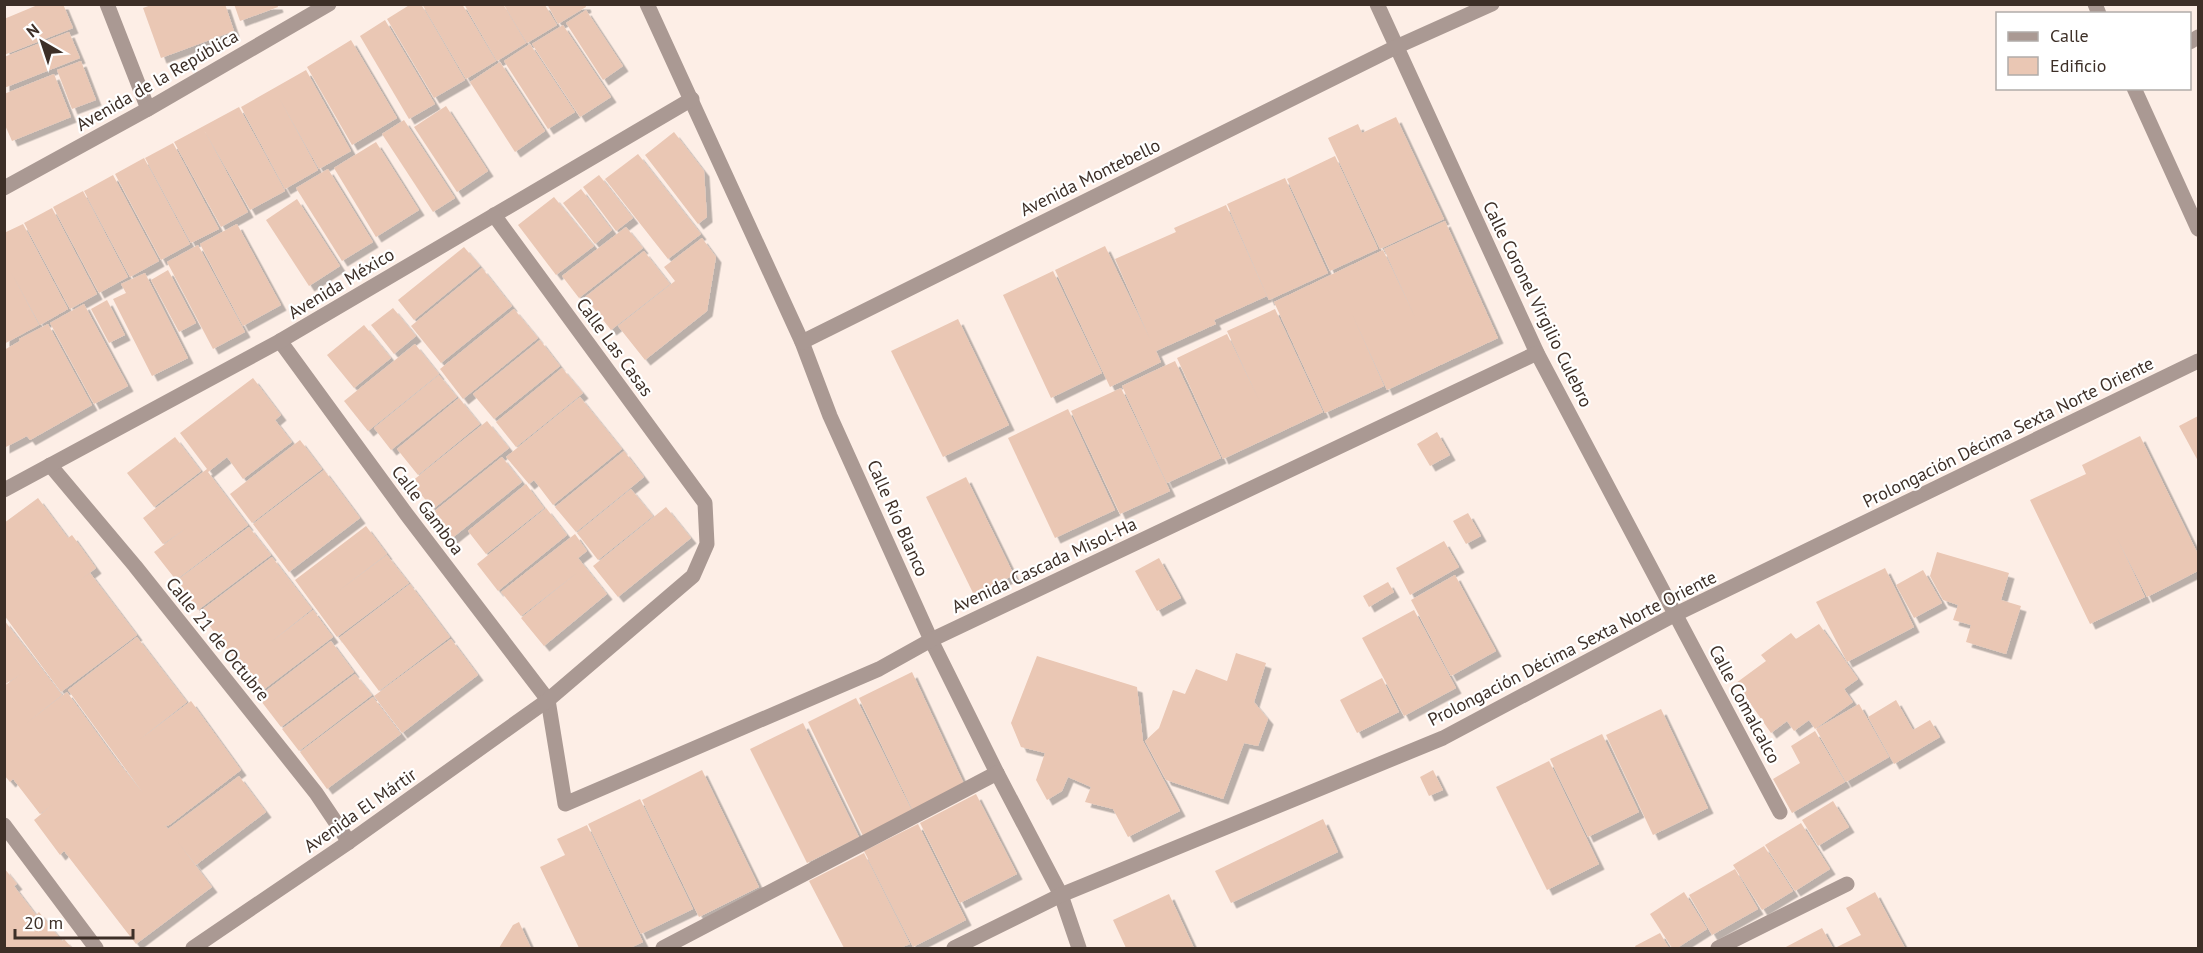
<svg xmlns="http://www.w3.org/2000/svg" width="2203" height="953" font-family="'PT Sans',sans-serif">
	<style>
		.building { fill: #eac7b4; filter: url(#shadow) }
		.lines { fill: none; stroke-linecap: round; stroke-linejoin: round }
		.minor { stroke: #aa9993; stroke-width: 15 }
		.labels { text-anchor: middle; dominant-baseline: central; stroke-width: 4.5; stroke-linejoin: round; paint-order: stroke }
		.street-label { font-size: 18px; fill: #3d2f27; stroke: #fff }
	</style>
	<defs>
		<filter id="shadow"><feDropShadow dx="5.5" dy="5.5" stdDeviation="0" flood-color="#0004"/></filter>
	</defs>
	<rect width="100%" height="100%" fill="#fdeee6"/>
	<g class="building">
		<polygon points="40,4 63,4 73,28 4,55 4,19"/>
		<polygon points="154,4 225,4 234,31 161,58 143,8"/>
		<polygon points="234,4 277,4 278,7 240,21"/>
		<polygon points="411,4 421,4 465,80 434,98 387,19"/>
		<polygon points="422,4 462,4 496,61 466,79"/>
		<polygon points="464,4 503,4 526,43 497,61"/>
		<polygon points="547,4 585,4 586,7 558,24"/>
		<polygon points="504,5 545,5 557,25 527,43"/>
		<polygon points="586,10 623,66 603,80 566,23"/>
		<polygon points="385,20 435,104 409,119 360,36"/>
		<polygon points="563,25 611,97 580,117 532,44"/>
		<polygon points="69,32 80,58 4,88 4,57"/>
		<polygon points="351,40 397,118 352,145 307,67"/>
		<polygon points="530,44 575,112 548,129 504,61"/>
		<polygon points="81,61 96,100 72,109 57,70"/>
		<polygon points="500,62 545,131 515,152 470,82"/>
		<polygon points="306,70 351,151 319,169 278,96 318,170 285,189 241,107"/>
		<polygon points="54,74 71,117 12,141 4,123 4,94"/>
		<polygon points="446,106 488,171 457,192 414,127"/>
		<polygon points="239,107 285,191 250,210 204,130 248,212 221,227 174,142"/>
		<polygon points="1396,117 1444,219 1380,249 1328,138 1358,124 1362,133"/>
		<polygon points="404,120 455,198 433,212 382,134"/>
		<polygon points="674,132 704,171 707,217 698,224 645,155"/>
		<polygon points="376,142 419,210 376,237 334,168"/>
		<polygon points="173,143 219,229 191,243 145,158"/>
		<polygon points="638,154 701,234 668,259 605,179"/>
		<polygon points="1335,156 1378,249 1330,271 1287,179"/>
		<polygon points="144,158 190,244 161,260 115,174"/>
		<polygon points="328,169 373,242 342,261 296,188"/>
		<polygon points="113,175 159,261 130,277 84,191"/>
		<polygon points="599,175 633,218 616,231 583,187"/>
		<polygon points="1285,178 1328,273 1269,300 1227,204"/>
		<polygon points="581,189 612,230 595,244 563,203"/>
		<polygon points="83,191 128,277 99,293 53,207"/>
		<polygon points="554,197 594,246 556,275 518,225"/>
		<polygon points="297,199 340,266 309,286 266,220"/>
		<polygon points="1226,205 1267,296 1214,320 1216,324 1156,351 1161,362 1110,387 1055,270 1105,246 1150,339 1115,259 1176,232 1174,228"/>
		<polygon points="52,208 97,294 70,309 24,223"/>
		<polygon points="1445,221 1498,338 1387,390 1352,314 1384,386 1325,413 1274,302 1383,250 1415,317 1384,249"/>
		<polygon points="23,224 68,309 40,325 11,272 39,325 4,344 4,233"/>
		<polygon points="237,224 281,305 243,326 200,244"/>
		<polygon points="626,227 643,248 579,298 562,276"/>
		<polygon points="702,238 716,257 707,311 645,360 618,326 675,281 664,267"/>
		<polygon points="198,245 245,332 213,349 167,262"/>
		<polygon points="464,247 480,266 414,320 398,300"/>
		<polygon points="644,251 670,284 611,330 585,297"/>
		<polygon points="482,268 512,306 441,363 411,326"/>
		<polygon points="168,270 196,323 179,332 151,280"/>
		<polygon points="1053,271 1102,373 1051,398 1003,295"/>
		<polygon points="145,273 188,358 152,376 113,299 126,293 121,284"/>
		<polygon points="107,300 125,335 109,343 91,309"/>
		<polygon points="84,304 128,386 94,404 50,323"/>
		<polygon points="393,308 416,336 394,354 371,325"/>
		<polygon points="514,309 538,338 463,399 440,369"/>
		<polygon points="1275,309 1323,412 1223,459 1177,358 1227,334 1259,400 1227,331"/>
		<polygon points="958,319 1009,425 943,457 891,351"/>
		<polygon points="48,324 92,405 30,440 27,436 4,448 4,350 20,341 19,339"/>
		<polygon points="364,325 391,358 354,388 327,355"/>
		<polygon points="540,340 560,366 494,419 473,394"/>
		<polygon points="415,344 439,374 368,431 344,401"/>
		<polygon points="1175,361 1221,458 1167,483 1122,386"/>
		<polygon points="562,368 583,393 516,447 496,422"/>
		<polygon points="439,375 457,397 391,450 374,428"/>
		<polygon points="253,378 281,415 275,420 292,442 243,479 227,457 208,472 248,525 176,580 154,552 185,529 163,544 143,518 207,469 180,433"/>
		<polygon points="1121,388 1170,491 1120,514 1071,411"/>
		<polygon points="580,397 622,449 553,505 534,480 529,484 506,457"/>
		<polygon points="459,398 480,424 418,475 397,449"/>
		<polygon points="1068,409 1115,510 1055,538 1008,438"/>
		<polygon points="2198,416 2198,461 2179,426"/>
		<polygon points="487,421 509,448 433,509 411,482"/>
		<polygon points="1437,432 1450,455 1430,466 1417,444"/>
		<polygon points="2140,436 2198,554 2198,571 2147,597 2117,538 2145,597 2090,624 2030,500 2086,474 2082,465"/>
		<polygon points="175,437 201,471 154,507 127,473"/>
		<polygon points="300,440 322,469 252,523 230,494"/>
		<polygon points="624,451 644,477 576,532 555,507"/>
		<polygon points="502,457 522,482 451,539 431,514"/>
		<polygon points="324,470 360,518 289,572 253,524"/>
		<polygon points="966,477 1014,575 974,595 926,497"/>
		<polygon points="526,484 544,508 486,554 468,531"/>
		<polygon points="631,489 653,516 598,560 577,533"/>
		<polygon points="38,498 68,538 72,535 96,568 78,582 90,573 137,635 61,692 4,615 4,523"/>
		<polygon points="666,507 691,538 618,597 593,566"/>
		<polygon points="546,508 567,535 498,591 477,564"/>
		<polygon points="1468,513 1481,536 1466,544 1453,521"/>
		<polygon points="366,526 387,554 337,592 387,555 409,583 337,637 295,580"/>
		<polygon points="249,527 271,555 198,610 176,581"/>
		<polygon points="575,534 587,551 578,558 607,594 544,646 521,618 578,572 521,616 501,592"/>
		<polygon points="1444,541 1459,567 1410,595 1396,568"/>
		<polygon points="1937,552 2009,573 2001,600 2021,606 2006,654 1966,642 1971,625 1953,620 1958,605 1943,600 1930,576"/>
		<polygon points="272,557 312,609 271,642 313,610 333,637 263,690 243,662 239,665 199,612"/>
		<polygon points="1159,558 1181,598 1157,611 1135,571"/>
		<polygon points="1885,568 1914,627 1847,662 1816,602"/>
		<polygon points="1923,570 1942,603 1914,618 1896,585"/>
		<polygon points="1455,575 1496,651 1451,676 1411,600"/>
		<polygon points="1388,582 1394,592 1369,607 1363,596"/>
		<polygon points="410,584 450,637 379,691 339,638"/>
		<polygon points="1414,610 1456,688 1404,716 1362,638"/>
		<polygon points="4,620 62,695 24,725 67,692 115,758 143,793 68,690 137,637 187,702 139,740 191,701 241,770 168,826 165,825 168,829 239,776 266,812 196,865 177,841 212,887 136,944 64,851 60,855 34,820 52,805 40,814 13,779 10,782 4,775 4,686 21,674 4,685"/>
		<polygon points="1819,624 1858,679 1844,689 1853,702 1815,729 1809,720 1794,731 1787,721 1771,733 1736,683 1766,661 1761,655 1791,633 1796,639"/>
		<polygon points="451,639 478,675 402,733 374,696"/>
		<polygon points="331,641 354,672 281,727 258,697"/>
		<polygon points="1236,653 1266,663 1254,702 1268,719 1258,746 1244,743 1223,799 1166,780 1145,741 1159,728 1173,690 1185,694 1196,669 1227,681"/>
		<polygon points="1037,656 1137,687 1143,741 1180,811 1128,837 1113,809 1085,802 1091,787 1068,777 1062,791 1047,800 1036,780 1045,753 1021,747 1011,723"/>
		<polygon points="912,672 965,786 913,811 859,698"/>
		<polygon points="355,674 372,695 299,751 282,729"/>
		<polygon points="1382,678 1399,712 1357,733 1340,700"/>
		<polygon points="373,697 401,734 327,789 300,752"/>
		<polygon points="856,698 912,811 863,836 808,722"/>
		<polygon points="1896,700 1913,730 1930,720 1940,737 1894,764 1868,717"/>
		<polygon points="1859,704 1889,757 1846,782 1816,729"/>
		<polygon points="1661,709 1708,808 1653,835 1606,735"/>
		<polygon points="803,723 859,837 807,863 750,749"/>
		<polygon points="1815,731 1845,782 1792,813 1773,779 1800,763 1791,746"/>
		<polygon points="1602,734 1639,812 1588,837 1550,759"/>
		<polygon points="1549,761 1599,864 1547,890 1496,787"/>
		<polygon points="702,770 759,887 699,917 642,800"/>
		<polygon points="1433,770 1443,790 1429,796 1420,777"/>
		<polygon points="976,794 1017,874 960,903 920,823"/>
		<polygon points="640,799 693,909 641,934 588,824"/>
		<polygon points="1833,801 1849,827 1818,846 1802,820"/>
		<polygon points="1323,819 1338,852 1231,903 1215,871"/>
		<polygon points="1801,823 1830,869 1795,891 1765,845"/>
		<polygon points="918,824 966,920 913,947 864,851"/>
		<polygon points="587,825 643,942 630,948 579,948 540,867 565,855 557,839"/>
		<polygon points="1764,846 1793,891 1762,910 1733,865"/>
		<polygon points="864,853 910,944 900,948 844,948 809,881"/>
		<polygon points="4,868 17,884 14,886 36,915 39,912 62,941 64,939 72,948 4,948"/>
		<polygon points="1735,869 1758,909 1712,935 1689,895"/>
		<polygon points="1684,892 1707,929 1677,948 1672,948 1650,914"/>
		<polygon points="1875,892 1905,948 1835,948 1861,935 1846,908"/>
		<polygon points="1169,894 1194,948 1126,948 1113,920"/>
		<polygon points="519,922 531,948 499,948 513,925"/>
		<polygon points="1822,928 1833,948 1784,948"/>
		<polygon points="1660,933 1669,948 1636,948 1635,946"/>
	</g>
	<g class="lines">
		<g class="minor">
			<polyline points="107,4 148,109"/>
			<polyline points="647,4 802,342 830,416 931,640 997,773 1061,895 1079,948"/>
			<polyline points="1377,4 1537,353 1780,812"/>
			<polyline points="2095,4 2099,14"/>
			<polyline points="2190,42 2198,37"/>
			<polyline points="2134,88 2198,229"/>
			<polyline points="4,188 148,109 329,4"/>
			<polyline points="280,341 407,515 548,700 565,804 879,669 931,640 1537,353"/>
			<polyline points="802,342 1396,47 1492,4"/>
			<polyline points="50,465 135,566 316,793 349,842"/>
			<polyline points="4,490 280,341 692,99"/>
			<polyline points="4,825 96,948"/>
			<polyline points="193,948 349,842 548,700 693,576 707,544 705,503 494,215"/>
			<polyline points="663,948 997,773"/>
			<polyline points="954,948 1061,895 1443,738 1676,614 2198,361"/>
			<polyline points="1718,948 1847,884"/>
		</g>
	</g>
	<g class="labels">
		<g class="street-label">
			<text transform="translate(157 80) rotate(-30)">Avenida de la República</text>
			<text transform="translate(1090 177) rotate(-26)">Avenida Montebello</text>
			<text transform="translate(341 283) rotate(-31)">Avenida México</text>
			<text transform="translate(1538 304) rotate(64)">Calle Coronel Virgilio Culebro</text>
			<text transform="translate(615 347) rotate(54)">Calle Las Casas</text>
			<text transform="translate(2008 432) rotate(-26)">Prolongación Décima Sexta Norte Oriente</text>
			<text transform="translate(428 510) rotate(53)">Calle Gamboa</text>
			<text transform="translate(898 518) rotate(66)">Calle Río Blanco</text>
			<text transform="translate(1044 565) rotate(-25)">Avenida Cascada Misol-Ha</text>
			<text transform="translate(218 639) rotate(51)">Calle 21 de Octubre</text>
			<text transform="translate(1572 648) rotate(-27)">Prolongación Décima Sexta Norte Oriente</text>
			<text transform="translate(1745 704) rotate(62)">Calle Comalcalco</text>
			<text transform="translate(360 810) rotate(-35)">Avenida El Mártir</text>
		</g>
	</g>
	<rect width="2203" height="953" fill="none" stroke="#3d2f27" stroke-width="12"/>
	<rect x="1996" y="12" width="195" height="78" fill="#ffffff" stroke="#b1aca9" stroke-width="1.5"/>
	<rect x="2008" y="32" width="30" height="9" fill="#aa9993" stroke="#b1aca9" stroke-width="1.5"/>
	<text x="2050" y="42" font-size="18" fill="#3d2f27">Calle</text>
	<rect x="2008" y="57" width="30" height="18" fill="#eac7b4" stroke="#b1aca9" stroke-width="1.5"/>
	<text x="2050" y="72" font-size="18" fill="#3d2f27">Edificio</text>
	<g transform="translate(42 42) rotate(321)" stroke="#ffffff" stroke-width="4.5" paint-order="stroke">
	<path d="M0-4.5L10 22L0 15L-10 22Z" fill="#3d2f27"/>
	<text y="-9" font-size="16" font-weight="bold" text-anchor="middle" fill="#3d2f27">N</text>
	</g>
	<path d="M15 929v9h118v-9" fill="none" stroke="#3d2f27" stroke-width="3"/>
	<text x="24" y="929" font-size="18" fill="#3d2f27" stroke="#ffffff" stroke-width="4.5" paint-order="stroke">20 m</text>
</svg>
